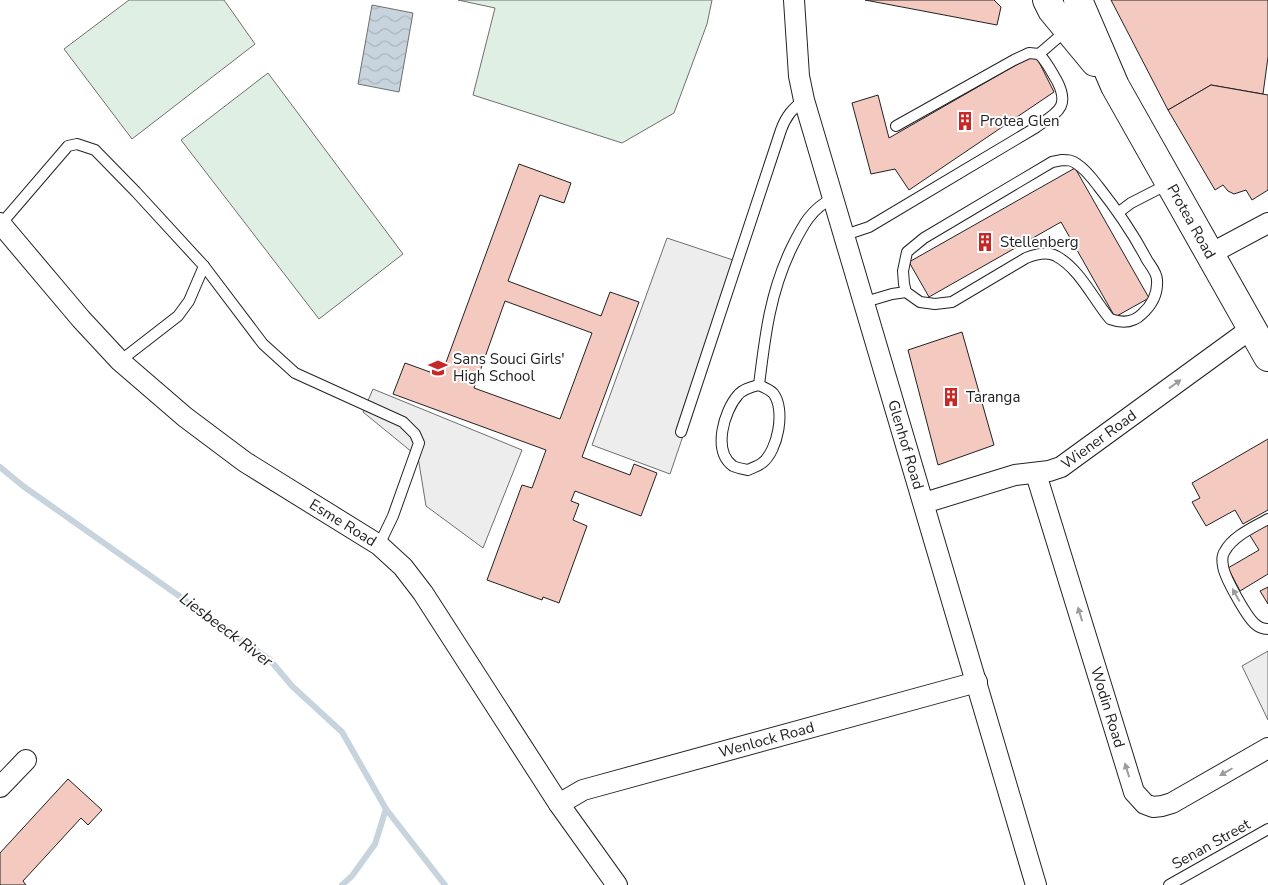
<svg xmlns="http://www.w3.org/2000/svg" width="1268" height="885" font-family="'Nunito Sans',sans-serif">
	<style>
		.green { fill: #e0efe3; stroke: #6f6f6f }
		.parking { fill: #ededed; stroke: #6f6f6f }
		.water { fill: url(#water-waves); stroke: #6f6f6f }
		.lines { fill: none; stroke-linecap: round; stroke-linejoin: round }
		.stream { stroke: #c7d3dd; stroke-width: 6 }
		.building { fill: #f3c9c0; stroke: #222; fill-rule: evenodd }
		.service-casing { stroke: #222; stroke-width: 12 }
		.minor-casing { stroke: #222; stroke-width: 22 }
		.secondary-casing { stroke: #222; stroke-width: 30 }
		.service { stroke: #fff; stroke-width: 10 }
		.minor { stroke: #fff; stroke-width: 20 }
		.secondary { stroke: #fff; stroke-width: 28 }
		.oneway { fill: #9c9c9c }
		.labels { text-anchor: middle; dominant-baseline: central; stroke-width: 4; stroke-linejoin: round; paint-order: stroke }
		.poi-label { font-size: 15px; fill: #222; stroke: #fff; text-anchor: start }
		.street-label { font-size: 15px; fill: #222; stroke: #fff }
		.water-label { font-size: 16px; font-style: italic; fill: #222; stroke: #fff }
	</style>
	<defs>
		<pattern id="water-waves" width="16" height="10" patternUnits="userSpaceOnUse" patternTransform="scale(1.25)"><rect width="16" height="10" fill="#c7d3dd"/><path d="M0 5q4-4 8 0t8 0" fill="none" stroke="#abb5bd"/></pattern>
	</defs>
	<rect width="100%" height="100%" fill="#fff"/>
	<g class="green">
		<polygon points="129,0 224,0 255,44 132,139 64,49"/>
		<polygon points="458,0 712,0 707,24 674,113 622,143 473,95 495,8"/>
		<polygon points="268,73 403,254 319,319 181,140"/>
	</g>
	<g class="parking">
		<polygon points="667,238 742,263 670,474 592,445"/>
		<polygon points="373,389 522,450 483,548 426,506 418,457 363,412"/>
		<polygon points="1268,651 1268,720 1242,666"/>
	</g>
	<polygon class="water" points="372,5 413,13 399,92 358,84"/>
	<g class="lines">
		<g class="stream">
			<polyline points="0,467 23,486 270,660 292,686 342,732 386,809 445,885"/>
			<polyline points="342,885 352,876 375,844 386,809"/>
		</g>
	</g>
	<g class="building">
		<polygon points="865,0 994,0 1001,7 997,25"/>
		<polygon points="1111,0 1268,0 1268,57 1263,94 1211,85 1168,110"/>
		<polygon points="1035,54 1054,92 909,190 895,169 871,174 852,103 878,95 889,138"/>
		<polygon points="1211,85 1268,95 1268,190 1252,200 1246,190 1234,194 1228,191 1223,185 1215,190 1168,110"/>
		<path d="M519 164 571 183 564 203 540 195 508 281 601 316 610 292 639 302 582 457 630 475 634 464 657 473 641 516 575 491 571 501 579 504 573 520 587 526 559 603 543 597 542 600 487 580 522 485 532 488 546 450 393 394 405 363 441 376ZM505 301 592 333 560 419 474 388Z"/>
		<polygon points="1075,168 1149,298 1115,317 1061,222 929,297 909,262"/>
		<polygon points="962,332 994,445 938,465 908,350"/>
		<polygon points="1268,439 1268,510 1243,524 1235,510 1206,526 1192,502 1200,498 1192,483"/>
		<polygon points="1268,523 1268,574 1240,591 1228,568 1259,550 1249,534"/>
		<polygon points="1268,587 1268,604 1260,591"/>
		<polygon points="68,779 102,810 88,825 81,818 23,881 26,885 0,885 0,853"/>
	</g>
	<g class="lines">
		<g class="service-casing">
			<g id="service">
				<polyline points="1039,54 1067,30"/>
				<path d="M1062 160C1068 160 1072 160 1077 164 1085 169 1092 178 1098 186 1117 210 1133 233 1147 260 1151 266 1157 273 1157 280 1158 294 1152 305 1142 314 1133 323 1121 323 1110 319 1094 300 1079 268 1056 256 1047 251 1036 254 1026 258L952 302 935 304 920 302 906 292 904 284 903 271 907 252 924 238 1052 162Z"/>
				<polyline points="1119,212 1131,203 1170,183"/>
				<polyline points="1,224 68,146 77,144 95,150 136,192 204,266 263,344 295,373 403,422 415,434 419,443 393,516 379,545"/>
				<path d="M845 235 869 227 1035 128C1056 113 1071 108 1057 81 1051 71 1047 62 1039 54L1029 53 1014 60 896 126"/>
				<polyline points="865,302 892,294 906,292"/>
				<polyline points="120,361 178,316 189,301 204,266"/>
				<path d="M759 385C763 387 769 389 773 393 786 409 778 451 762 463 758 466 752 468 748 470 743 469 737 468 733 466 712 451 724 411 738 395 743 389 751 387 759 385Z"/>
				<path d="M759 385C765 336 770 292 792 247 803 225 811 209 833 198"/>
				<path d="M681 432 781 130C786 116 793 108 804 100"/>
				<path d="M1268 519C1254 527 1233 536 1225 551 1222 555 1222 561 1223 566 1224 577 1246 615 1254 623 1258 627 1263 629 1268 629"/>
				<polyline points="1169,885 1268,829"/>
			</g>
		</g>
		<g class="minor-casing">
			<g id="minor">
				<path id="s1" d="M794 0 799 76 804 100 1036 885"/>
				<path id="s2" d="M0 223 81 319 120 361 185 417 245 462 379 545 403 567 423 593 559 804 617 885"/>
				<polyline points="1210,254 1268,223"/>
				<path id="s3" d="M1036 474 1134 792 1145 804 1153 807 1162 806 1172 803 1268 748"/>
				<path id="s4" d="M924 503 1015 475 1049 471 1061 467 1252 328"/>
				<polyline points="0,787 26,760"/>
				<path id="s5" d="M559 804 583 790 977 682"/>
			</g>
		</g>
		<g class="secondary-casing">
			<g id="secondary">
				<polyline points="1047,0 1052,10 1095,62"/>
				<path id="s6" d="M1078 0 1115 86 1268 357"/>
			</g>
		</g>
		<use href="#service" class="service"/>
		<use href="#minor" class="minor"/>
		<use href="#secondary" class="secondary"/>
	</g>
	<defs><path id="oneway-solid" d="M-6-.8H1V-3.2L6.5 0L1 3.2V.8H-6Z" transform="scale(1.25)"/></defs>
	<g class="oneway">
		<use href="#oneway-solid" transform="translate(1175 384) rotate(-36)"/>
		<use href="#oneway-solid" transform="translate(1236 595) rotate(-119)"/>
		<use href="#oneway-solid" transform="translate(1080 614) rotate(-107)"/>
		<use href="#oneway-solid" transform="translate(1127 770) rotate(-107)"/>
		<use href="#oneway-solid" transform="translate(1226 772) rotate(150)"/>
	</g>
	<defs>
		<g id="building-bare" transform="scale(1.5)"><path d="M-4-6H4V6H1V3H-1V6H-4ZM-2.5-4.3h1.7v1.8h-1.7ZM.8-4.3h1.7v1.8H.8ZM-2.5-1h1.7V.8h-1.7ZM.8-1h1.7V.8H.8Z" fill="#c62828" stroke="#fff" stroke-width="2.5" paint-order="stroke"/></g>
		<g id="school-bare" transform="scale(1.5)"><path d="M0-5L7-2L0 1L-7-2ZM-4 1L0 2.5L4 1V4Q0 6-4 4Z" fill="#c62828" stroke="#fff" stroke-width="2.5" paint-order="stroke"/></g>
	</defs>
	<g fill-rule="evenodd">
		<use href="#building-bare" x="965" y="121"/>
		<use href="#building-bare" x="985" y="242"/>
		<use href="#school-bare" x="438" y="368"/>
		<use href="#building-bare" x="951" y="397"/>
	</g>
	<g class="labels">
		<g class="poi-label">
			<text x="980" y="121">Protea Glen</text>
			<text x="1000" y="242">Stellenberg</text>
			<text x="453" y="359">Sans Souci Girls'<tspan x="453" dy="17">High School</tspan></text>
			<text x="966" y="397">Taranga</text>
		</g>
		<g class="street-label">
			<text stroke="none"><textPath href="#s6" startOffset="249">Protea Road</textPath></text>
			<text stroke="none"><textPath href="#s4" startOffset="189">Wiener Road</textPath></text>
			<text stroke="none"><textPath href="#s1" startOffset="460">Glenhof Road</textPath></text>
			<text stroke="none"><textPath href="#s2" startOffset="459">Esme Road</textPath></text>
			<text stroke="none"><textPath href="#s3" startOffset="244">Wodin Road</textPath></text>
			<text stroke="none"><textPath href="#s5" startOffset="218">Wenlock Road</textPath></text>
			<text transform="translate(1211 844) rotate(-29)">Senan Street</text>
		</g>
		<g class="water-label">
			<text transform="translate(226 630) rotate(37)">Liesbeeck River</text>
		</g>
	</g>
</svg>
